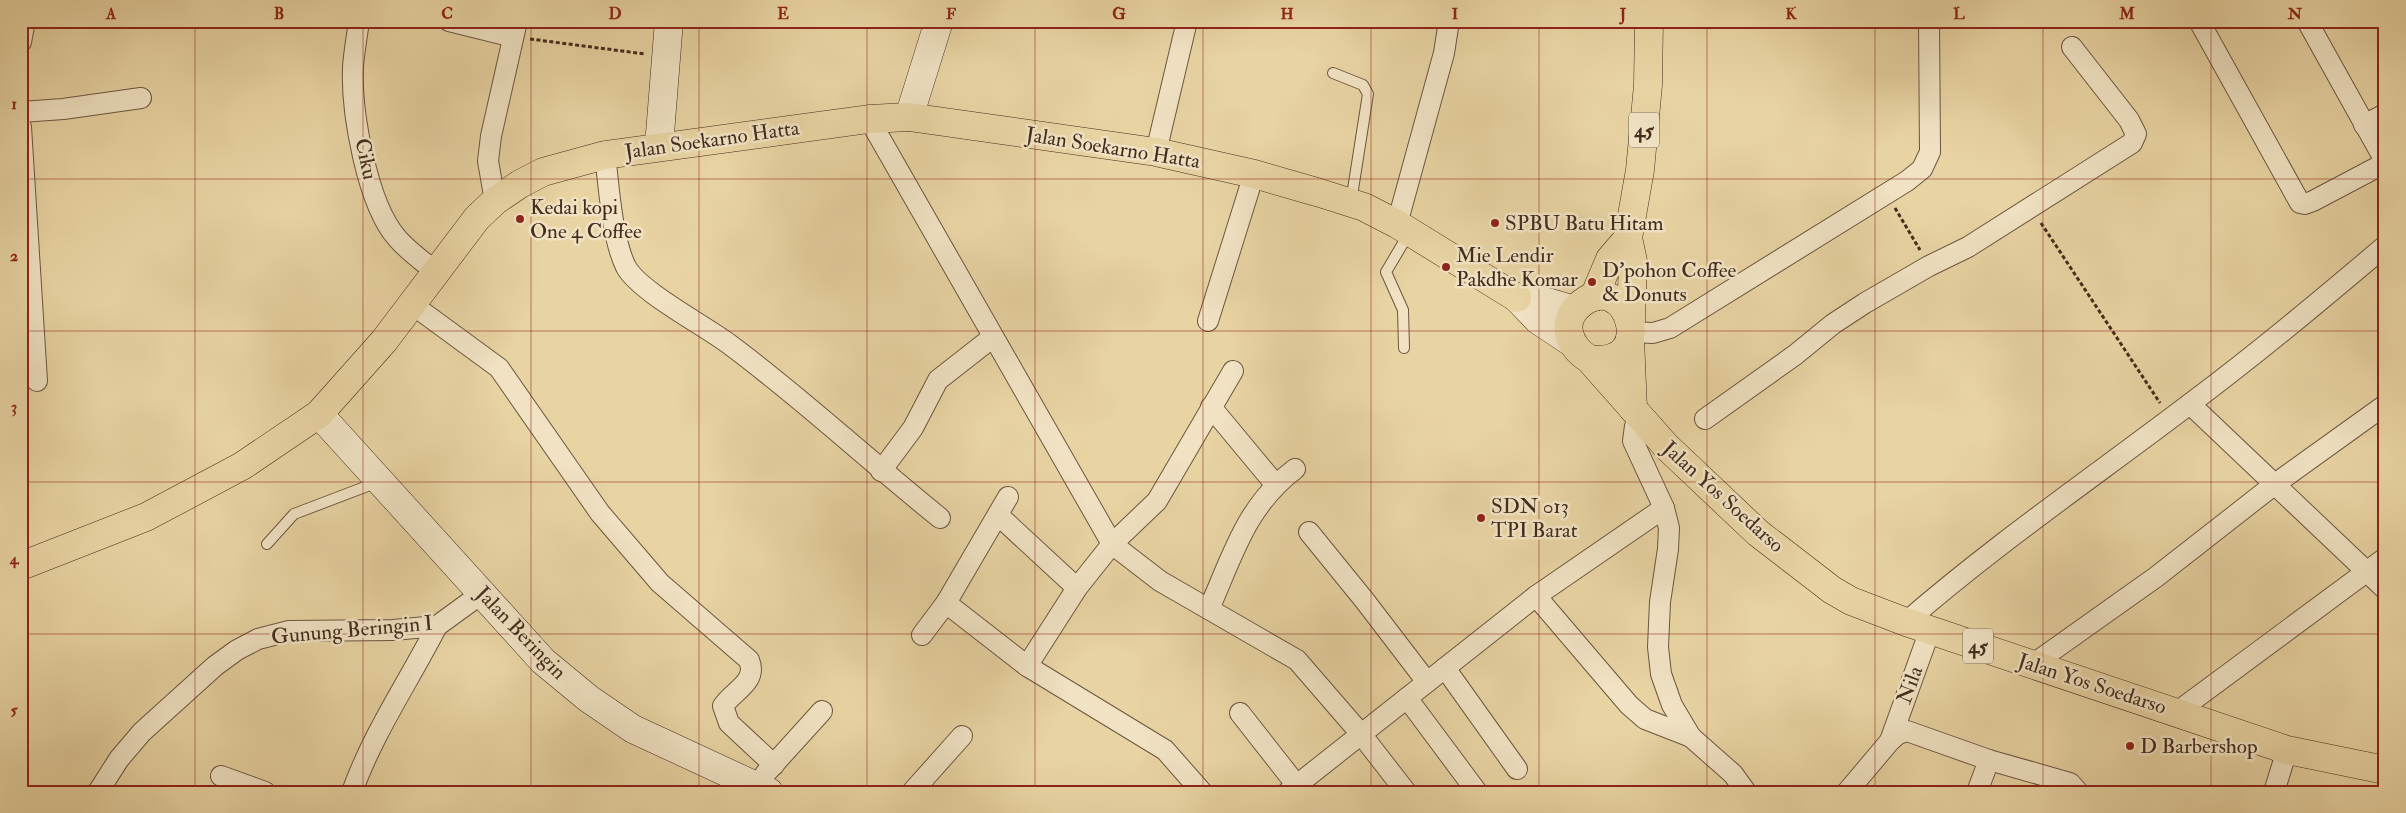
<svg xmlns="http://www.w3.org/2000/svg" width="2406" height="813" font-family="'IM FELL Double Pica',serif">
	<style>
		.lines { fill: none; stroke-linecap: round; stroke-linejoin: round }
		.lane-casing { stroke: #6c5640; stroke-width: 12 }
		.street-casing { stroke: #6c5640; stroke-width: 22 }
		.secondary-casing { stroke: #432c1f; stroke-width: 29 }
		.primary-casing { stroke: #432c1f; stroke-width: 29 }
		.highway-casing { stroke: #432c1f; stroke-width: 29 }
		.path { stroke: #432c1f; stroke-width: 3; stroke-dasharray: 4 2.5; stroke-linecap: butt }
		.lane { stroke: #f0e2c3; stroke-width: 10 }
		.street { stroke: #f0e2c3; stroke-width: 20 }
		.secondary { stroke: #f0e2c3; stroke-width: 28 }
		.primary { stroke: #e8d3a2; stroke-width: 28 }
		.highway { stroke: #e8d3a2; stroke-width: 28 }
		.grid { fill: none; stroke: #8f2418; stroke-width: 1; stroke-opacity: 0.55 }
		.poi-dot { fill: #8f2418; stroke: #f0e2c3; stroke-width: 2 }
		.labels { text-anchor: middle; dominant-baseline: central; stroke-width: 5; stroke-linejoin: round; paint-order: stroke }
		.shield { fill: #f0e2c3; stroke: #776350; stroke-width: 1 }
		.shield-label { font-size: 20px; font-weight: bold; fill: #432c1f }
		.street-label { font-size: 21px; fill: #432c1f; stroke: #f0e2c3 }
		.poi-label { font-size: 21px; fill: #432c1f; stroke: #f0e2c3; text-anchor: start }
		.neatline { fill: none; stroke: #8f2418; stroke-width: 2 }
		.grid-label { font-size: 16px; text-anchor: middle; font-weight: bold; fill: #8f2418 }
	</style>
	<rect width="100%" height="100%" fill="#e8d3a2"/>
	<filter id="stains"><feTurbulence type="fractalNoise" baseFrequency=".004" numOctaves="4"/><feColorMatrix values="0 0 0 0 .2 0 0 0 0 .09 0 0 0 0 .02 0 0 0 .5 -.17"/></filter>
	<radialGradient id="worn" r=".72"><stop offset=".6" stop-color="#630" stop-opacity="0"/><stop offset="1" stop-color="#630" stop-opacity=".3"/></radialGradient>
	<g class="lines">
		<g class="lane-casing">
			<g id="lane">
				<polyline points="1333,73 1363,85 1368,94 1351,202"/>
				<polyline points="1404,348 1403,310 1386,272 1409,233"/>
				<polyline points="267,544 294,514 378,482"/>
			</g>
		</g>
		<g class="street-casing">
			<g id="street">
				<path d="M359 21C357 36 354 52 353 67 351 111 367 204 397 238 408 251 424 262 437 273"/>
				<polyline points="449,21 513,37"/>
				<polyline points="2199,21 2300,203 2305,204 2313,201 2385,163"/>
				<polyline points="2307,21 2385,161"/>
				<polyline points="21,42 25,21"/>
				<polyline points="21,112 63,109 141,98"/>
				<polyline points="869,119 1112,544 1160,581 1297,660 1361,734 1406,792"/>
				<polyline points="2364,125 2385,114"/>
				<polyline points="21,127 37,381"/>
				<polyline points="1156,152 1187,21"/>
				<path d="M605 155C609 187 612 239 626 267 640 292 704 325 729 344 802 398 869 461 940 518"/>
				<polyline points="495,201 488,161 491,136 517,21"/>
				<polyline points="1397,224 1444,53 1449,21"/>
				<path d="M413 305 499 368 600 513 660 583 749 660C758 682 734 690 723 706L729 723 774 765"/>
				<polyline points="1208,321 1254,174"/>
				<polyline points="1632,332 1653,333 1670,328 1907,181 1922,169 1930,152 1929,21"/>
				<polyline points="2190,404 2385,589"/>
				<polyline points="1211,407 1275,484"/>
				<polyline points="1640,418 1635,426 1633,441 1664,508 1669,528 1668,549 1660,602 1658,647 1661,674 1672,705 1691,737 1733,774 1746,792"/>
				<polyline points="1705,419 1795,355 1833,324 1865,303 1929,266 1968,247 2132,143 2136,134 2129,120 2072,47"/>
				<polyline points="881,471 913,428 938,380 993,337"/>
				<polyline points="998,515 1077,588"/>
				<polyline points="1309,532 1365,601 1427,682"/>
				<polyline points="1536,596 1629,705 1645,719 1691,737"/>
				<polyline points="946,603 1027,666 1165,750 1202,792"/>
				<path d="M1209 609C1233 555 1246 506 1295 469"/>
				<path d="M1906 622C1997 543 2095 476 2191 403 2258 353 2321 300 2385 246"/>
				<polyline points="922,635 946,603 1008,497"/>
				<polyline points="2032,665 2156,577 2275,484 2385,405"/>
				<polyline points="1027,666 1077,588 1112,544 1157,501 1233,371"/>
				<polyline points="1445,668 1517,769"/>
				<polyline points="1407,698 1477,792"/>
				<polyline points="2177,712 2385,558"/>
				<polyline points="1240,713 1302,792"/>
				<polyline points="1890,741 1930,630"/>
				<polyline points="765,774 822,711"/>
				<polyline points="221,776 265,792"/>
				<polyline points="98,792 119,759 142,732 215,666 237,650 258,639 289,631 393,630 437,626 481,594"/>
				<path d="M352 792C373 733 409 681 437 626"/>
				<polyline points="912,792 962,736"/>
				<polyline points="1288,792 1536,596 1664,508"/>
				<polyline points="1847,792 1890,741 1898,734 1907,731 1989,760 2070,783 2078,792"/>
				<polyline points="1977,792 1989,760"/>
				<polyline points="2274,792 2287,750"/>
			</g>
		</g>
		<g class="secondary-casing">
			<g id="secondary">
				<polyline points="909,117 939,21"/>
				<polyline points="659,146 669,21"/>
				<polyline points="1517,298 1538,320 1571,342"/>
				<polyline points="1517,298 1547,302 1574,310"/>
				<polyline points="319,414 543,661 589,699 633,729 769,792"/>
			</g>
		</g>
		<g class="primary-casing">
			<polyline id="primary" points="21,566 146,517 242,466 319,414 384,341 477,218 495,201 520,184 543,172 605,155 869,119 909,117 1156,152 1254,174 1320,193 1364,207 1397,224 1517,298"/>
		</g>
		<g class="highway-casing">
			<g id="highway">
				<polyline points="1594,297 1610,259 1628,238"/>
				<polyline points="1631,320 1633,261 1628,238 1640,170 1648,85 1649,21"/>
				<polyline points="1630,339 1633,409"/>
				<path d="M1589 359C1661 369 1627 268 1582 303 1559 320 1568 346 1589 359L1666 446 1758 533 1832 590 1851 601 1906 622 2287 750 2385 770"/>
			</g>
		</g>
		<g class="path">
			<polyline points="530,39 645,54"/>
			<polyline points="1895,208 1920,250"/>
			<polyline points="2041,223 2160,403"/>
		</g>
		<use href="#lane" class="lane"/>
		<use href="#street" class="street"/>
		<use href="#secondary" class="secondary"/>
		<use href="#primary" class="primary"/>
		<use href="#highway" class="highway"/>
	</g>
	<path class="grid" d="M195 21V792M363 21V792M531 21V792M699 21V792M867 21V792M1035 21V792M1203 21V792M1371 21V792M1539 21V792M1707 21V792M1875 21V792M2043 21V792M2211 21V792M21 179H2385M21 331H2385M21 482H2385M21 634H2385"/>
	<g class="poi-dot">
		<circle cx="520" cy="219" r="5"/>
		<circle cx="1495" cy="223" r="5"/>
		<circle cx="1446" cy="267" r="5"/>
		<circle cx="1592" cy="282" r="5"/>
		<circle cx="1481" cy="518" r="5"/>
		<circle cx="2130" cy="746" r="5"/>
	</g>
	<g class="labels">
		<g class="shield">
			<rect x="1629" y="112.5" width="30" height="35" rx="4"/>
			<rect x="1963" y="628.5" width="30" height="35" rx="4"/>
		</g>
		<g class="shield-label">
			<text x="1644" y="130">45</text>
			<text x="1978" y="646">45</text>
		</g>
		<g class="street-label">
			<text transform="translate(712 140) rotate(-8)">Jalan Soekarno Hatta</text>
			<text transform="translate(1113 148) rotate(9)">Jalan Soekarno Hatta</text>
			<text transform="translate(366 159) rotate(78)">Ciku</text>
			<text transform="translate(1723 497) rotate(42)">Jalan Yos Soedarso</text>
			<text transform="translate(352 630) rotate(-5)">Gunung Beringin I</text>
			<text transform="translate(521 633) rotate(46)">Jalan Beringin</text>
			<text transform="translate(2092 684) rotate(18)">Jalan Yos Soedarso</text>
			<text transform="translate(1910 685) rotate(-70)">Nila</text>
		</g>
		<g class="poi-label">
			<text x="530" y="207">Kedai kopi<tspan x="530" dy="24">One 4 Coffee</tspan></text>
			<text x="1505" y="223">SPBU Batu Hitam</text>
			<text x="1456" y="255">Mie Lendir<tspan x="1456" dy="24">Pakdhe Komar</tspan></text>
			<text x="1602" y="270">D'pohon Coffee<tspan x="1602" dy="24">&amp; Donuts</tspan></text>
			<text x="1491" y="506">SDN 013<tspan x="1491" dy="24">TPI Barat</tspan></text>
			<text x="2140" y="746">D Barbershop</text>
		</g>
	</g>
	<rect width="2406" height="813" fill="none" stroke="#e8d3a2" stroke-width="55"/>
	<rect x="28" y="28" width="2350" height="758" class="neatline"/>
	<g class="grid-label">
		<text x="111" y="19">A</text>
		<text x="279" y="19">B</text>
		<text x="447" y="19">C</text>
		<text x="615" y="19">D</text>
		<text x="783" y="19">E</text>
		<text x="951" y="19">F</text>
		<text x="1119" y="19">G</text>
		<text x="1287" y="19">H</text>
		<text x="1455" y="19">I</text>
		<text x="1623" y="19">J</text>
		<text x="1791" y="19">K</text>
		<text x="1959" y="19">L</text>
		<text x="2127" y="19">M</text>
		<text x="2295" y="19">N</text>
		<text x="14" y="109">1</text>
		<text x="14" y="261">2</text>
		<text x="14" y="412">3</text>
		<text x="14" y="564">4</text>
		<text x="14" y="715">5</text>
	</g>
	<rect width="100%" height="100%" filter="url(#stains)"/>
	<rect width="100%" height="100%" fill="url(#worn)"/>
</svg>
